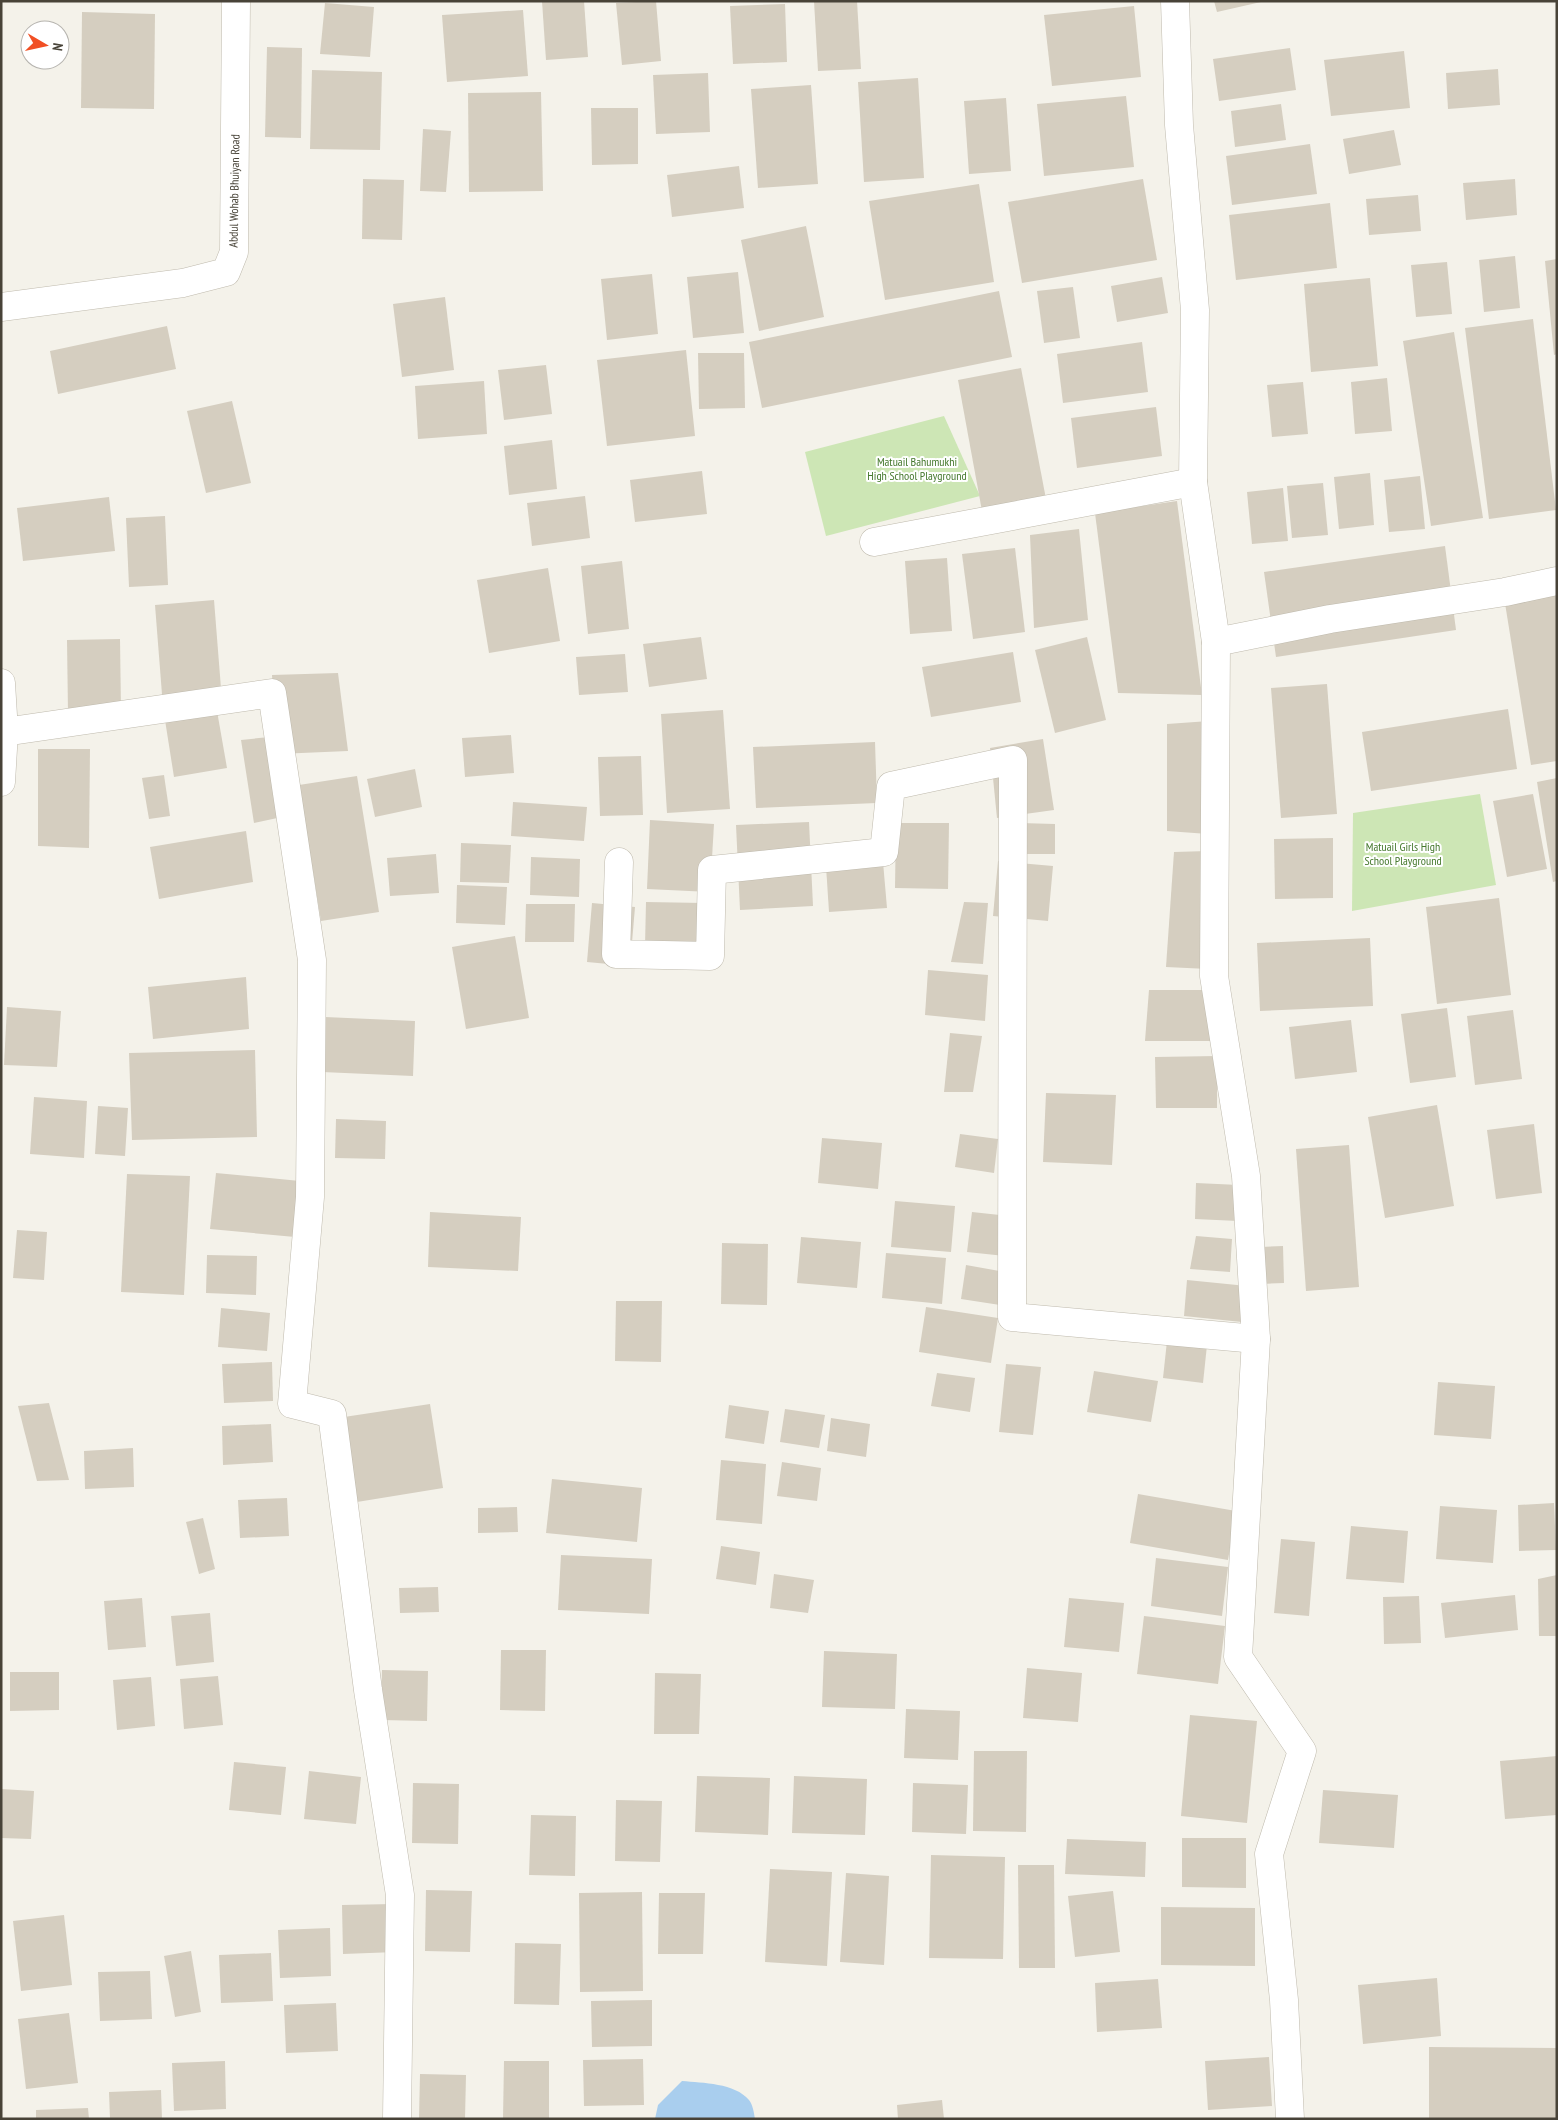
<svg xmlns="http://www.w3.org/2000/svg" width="1558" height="2120" font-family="'PT Sans Narrow',sans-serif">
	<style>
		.green { fill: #cde6b5 }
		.water { fill: #a9ceee }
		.building { fill: #d5cec0 }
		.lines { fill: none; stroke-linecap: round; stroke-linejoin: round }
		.minor-casing { stroke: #bfbaad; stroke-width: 29 }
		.minor { stroke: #fff; stroke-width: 28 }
		.labels { text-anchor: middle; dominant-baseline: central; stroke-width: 4; stroke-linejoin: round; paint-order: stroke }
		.street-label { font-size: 12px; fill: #484338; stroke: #fff }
		.park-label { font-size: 12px; fill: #45782d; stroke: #fff }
	</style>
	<rect width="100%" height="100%" fill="#f4f2ea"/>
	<g class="green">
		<polygon points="944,416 980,496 826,536 805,452"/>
		<polygon points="1480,794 1496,885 1352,911 1353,813"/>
	</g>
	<path class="water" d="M682 2081C703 2083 735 2083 749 2100 753 2105 754 2113 755 2119H655L658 2105Z"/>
	<g class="building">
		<polygon points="542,1 584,1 588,57 546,60"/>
		<polygon points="656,1 661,61 622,65 616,3"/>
		<polygon points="814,1 857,1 861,69 818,71"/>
		<polygon points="1214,1 1261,1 1261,2 1217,12"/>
		<polygon points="325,3 374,7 370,57 320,54"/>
		<polygon points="785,4 787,62 733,64 730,6"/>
		<polygon points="1134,6 1141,77 1052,86 1044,15"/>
		<polygon points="523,10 528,76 447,82 442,15"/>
		<polygon points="82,12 155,14 154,109 81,108"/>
		<polygon points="267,47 302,48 301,138 265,137"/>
		<polygon points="1290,48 1296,90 1219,101 1213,59"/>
		<polygon points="1404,51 1410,108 1331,116 1324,60"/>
		<polygon points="1498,69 1500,105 1448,109 1446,73"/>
		<polygon points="312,70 382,72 380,150 310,149"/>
		<polygon points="708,73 710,132 656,134 653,75"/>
		<polygon points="918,78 924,178 864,182 858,82"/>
		<polygon points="811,85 818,184 758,188 751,89"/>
		<polygon points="541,92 543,191 469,192 468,93"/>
		<polygon points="1126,96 1134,167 1044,176 1037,104"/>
		<polygon points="1006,98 1011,171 969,174 964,101"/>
		<polygon points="1281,104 1286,140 1235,147 1231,111"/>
		<polygon points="591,108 638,108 638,164 592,165"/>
		<polygon points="423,129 451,131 446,192 420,191"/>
		<polygon points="1394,130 1401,165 1349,174 1343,139"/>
		<polygon points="1310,144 1317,194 1232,205 1226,156"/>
		<polygon points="739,166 744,208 672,217 667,175"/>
		<polygon points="363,179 404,180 402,240 362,239"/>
		<polygon points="1143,179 1157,260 1022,283 1008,202"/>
		<polygon points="1515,179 1517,215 1466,220 1463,183"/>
		<polygon points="979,184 994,282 885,300 869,201"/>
		<polygon points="1418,195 1421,231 1369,235 1366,199"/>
		<polygon points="1330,203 1337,268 1236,280 1229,215"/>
		<polygon points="806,226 824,317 759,331 741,240"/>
		<polygon points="1515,256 1520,308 1484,312 1479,260"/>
		<polygon points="1557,259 1557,354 1554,355 1545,261"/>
		<polygon points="1447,262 1452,314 1416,317 1411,265"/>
		<polygon points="738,272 744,333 693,338 687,277"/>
		<polygon points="652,274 658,334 607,340 601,279"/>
		<polygon points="1162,277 1168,313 1117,322 1111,286"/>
		<polygon points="1370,278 1378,366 1311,372 1304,284"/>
		<polygon points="1073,287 1080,338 1044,343 1037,291"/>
		<polygon points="999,291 1012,357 762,408 749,342"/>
		<polygon points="445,297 454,370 402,377 393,304"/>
		<polygon points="1533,319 1556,510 1489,519 1465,328"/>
		<polygon points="167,326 176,369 58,394 50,351"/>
		<polygon points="1454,332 1483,518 1431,526 1403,341"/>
		<polygon points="1142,342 1148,392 1063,403 1057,354"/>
		<polygon points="686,350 695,436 607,446 597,360"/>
		<polygon points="698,353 744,353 745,408 699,409"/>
		<polygon points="546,365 552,414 504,420 498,370"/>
		<polygon points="1021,368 1046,499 982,511 958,380"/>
		<polygon points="1387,378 1392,431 1355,434 1351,382"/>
		<polygon points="484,381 487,434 418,439 415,386"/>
		<polygon points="1303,382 1308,434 1272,437 1267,385"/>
		<polygon points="232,401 251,483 206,493 187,411"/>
		<polygon points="1156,407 1162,456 1077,468 1071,418"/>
		<polygon points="552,440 557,489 509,495 504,446"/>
		<polygon points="702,471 707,514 635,522 630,480"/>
		<polygon points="1370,473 1374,525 1339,529 1334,477"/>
		<polygon points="1420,476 1425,529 1389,532 1384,480"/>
		<polygon points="1323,483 1328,535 1292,538 1287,486"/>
		<polygon points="1283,488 1288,541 1252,544 1247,492"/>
		<polygon points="585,496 590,538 532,546 527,503"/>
		<polygon points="109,497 115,551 23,561 17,508"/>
		<polygon points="1177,501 1202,695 1118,693 1095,513"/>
		<polygon points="165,516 168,585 129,587 126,518"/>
		<polygon points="1079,529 1088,620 1034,628 1030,535"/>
		<polygon points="1445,546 1456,630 1276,657 1264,572"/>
		<polygon points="1015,548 1025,632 973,639 962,554"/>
		<polygon points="947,558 952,631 910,634 905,561"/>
		<polygon points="622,561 629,629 588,634 581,566"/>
		<polygon points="548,568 560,641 489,653 477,580"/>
		<polygon points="1557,588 1557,761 1531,765 1504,597"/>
		<polygon points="214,600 222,701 163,707 155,605"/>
		<polygon points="701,637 707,679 649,687 643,644"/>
		<polygon points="1087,637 1106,720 1055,733 1035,650"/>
		<polygon points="120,639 121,712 68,713 67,640"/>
		<polygon points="1013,652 1021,702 931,717 922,667"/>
		<polygon points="625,654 628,692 579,695 576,657"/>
		<polygon points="338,673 348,751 278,754 272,675"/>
		<polygon points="1327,684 1337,814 1281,818 1271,688"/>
		<polygon points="1508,709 1517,769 1371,791 1362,732"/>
		<polygon points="723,710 730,809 667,813 661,714"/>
		<polygon points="217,711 227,768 174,777 165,720"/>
		<polygon points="1209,721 1208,834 1167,831 1167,724"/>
		<polygon points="511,735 514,773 465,777 462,738"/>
		<polygon points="269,737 282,817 254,823 241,740"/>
		<polygon points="1043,739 1054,810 997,818 990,748"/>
		<polygon points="875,742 877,803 756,808 753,747"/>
		<polygon points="38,749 90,749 89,848 38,846"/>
		<polygon points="641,756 643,815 600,816 598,757"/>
		<polygon points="415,769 422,807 375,817 367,779"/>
		<polygon points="164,775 170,816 149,819 142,778"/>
		<polygon points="357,776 379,912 321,921 299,785"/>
		<polygon points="1557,778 1557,881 1553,882 1537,782"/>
		<polygon points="1533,794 1547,869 1507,877 1493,801"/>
		<polygon points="513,802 587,807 584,841 511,836"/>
		<polygon points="650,820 714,824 710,892 647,889"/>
		<polygon points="809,822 813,906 740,910 736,825"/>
		<polygon points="896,823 949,823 948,889 895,888"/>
		<polygon points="1020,823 1055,824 1055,854 1019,854"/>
		<polygon points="246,831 253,882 159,899 150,847"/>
		<polygon points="1333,838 1333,898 1275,899 1274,839"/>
		<polygon points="461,843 511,845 509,883 460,882"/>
		<polygon points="1208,851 1208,969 1166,967 1174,852"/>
		<polygon points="436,854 439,893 390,896 387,858"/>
		<polygon points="531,857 580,859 579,897 530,895"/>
		<polygon points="998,861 1053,866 1048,921 993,916"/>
		<polygon points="883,862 887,908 829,912 826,866"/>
		<polygon points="457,885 507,887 505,925 456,923"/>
		<polygon points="1499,898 1511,995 1437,1004 1426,907"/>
		<polygon points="646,902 704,903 703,946 645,946"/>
		<polygon points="964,902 988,903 983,964 951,962"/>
		<polygon points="592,903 635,907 630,966 587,962"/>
		<polygon points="526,904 575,904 574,942 525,942"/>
		<polygon points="515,936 529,1018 466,1029 452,947"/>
		<polygon points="1370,938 1373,1006 1260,1011 1257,943"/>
		<polygon points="928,970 988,975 985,1021 925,1015"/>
		<polygon points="246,977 249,1029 153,1039 148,987"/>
		<polygon points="1149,990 1208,990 1211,1041 1145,1041"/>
		<polygon points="7,1007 61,1011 57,1067 4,1065"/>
		<polygon points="1447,1008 1456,1077 1410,1083 1401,1014"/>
		<polygon points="1513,1010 1522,1079 1475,1085 1467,1016"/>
		<polygon points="325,1017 415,1021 413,1076 322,1072"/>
		<polygon points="1351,1020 1357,1072 1295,1079 1289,1027"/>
		<polygon points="950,1033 982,1036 973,1092 944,1092"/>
		<polygon points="255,1050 257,1137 132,1140 129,1053"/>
		<polygon points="1217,1056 1217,1108 1156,1108 1155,1057"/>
		<polygon points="1046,1093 1116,1095 1112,1165 1043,1162"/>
		<polygon points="34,1097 87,1101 84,1158 30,1154"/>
		<polygon points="1437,1105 1454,1206 1385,1218 1368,1117"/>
		<polygon points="98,1106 128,1108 125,1156 95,1154"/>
		<polygon points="336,1119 386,1121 385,1159 335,1158"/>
		<polygon points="1534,1124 1542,1193 1496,1199 1487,1130"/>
		<polygon points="960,1134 998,1139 994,1173 955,1167"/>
		<polygon points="822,1138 882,1143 878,1189 818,1183"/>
		<polygon points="1349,1145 1359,1287 1306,1291 1296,1149"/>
		<polygon points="216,1173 300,1181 295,1237 210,1229"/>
		<polygon points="127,1174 190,1176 184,1295 121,1292"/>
		<polygon points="1196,1183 1239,1185 1238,1221 1195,1219"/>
		<polygon points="895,1201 955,1206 951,1252 891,1247"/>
		<polygon points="430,1212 521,1217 518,1271 428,1267"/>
		<polygon points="972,1212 1009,1216 1005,1256 967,1252"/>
		<polygon points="17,1230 47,1232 44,1280 13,1278"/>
		<polygon points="1196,1236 1232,1239 1230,1272 1190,1269"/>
		<polygon points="801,1237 861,1242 857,1288 797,1283"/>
		<polygon points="722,1243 768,1244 767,1305 721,1304"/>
		<polygon points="1283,1246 1284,1283 1261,1284 1260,1247"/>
		<polygon points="886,1253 946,1258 942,1304 882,1298"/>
		<polygon points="207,1255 257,1256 256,1295 206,1293"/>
		<polygon points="966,1265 1005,1272 1000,1305 961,1299"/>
		<polygon points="1187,1280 1247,1286 1242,1322 1184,1316"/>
		<polygon points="616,1301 662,1301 661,1362 615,1361"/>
		<polygon points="926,1307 998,1318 991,1363 919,1352"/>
		<polygon points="221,1308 270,1313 267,1351 218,1347"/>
		<polygon points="1167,1341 1207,1345 1203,1383 1163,1378"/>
		<polygon points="272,1362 273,1401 224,1403 222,1364"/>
		<polygon points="1006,1364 1041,1367 1033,1435 999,1432"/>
		<polygon points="1094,1371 1158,1381 1151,1422 1087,1412"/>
		<polygon points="937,1373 975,1378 970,1412 931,1406"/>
		<polygon points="1438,1382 1495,1386 1491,1439 1434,1435"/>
		<polygon points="49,1403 69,1480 37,1481 18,1406"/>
		<polygon points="430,1404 443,1488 357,1502 344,1417"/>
		<polygon points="729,1405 769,1411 764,1444 725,1438"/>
		<polygon points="785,1409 825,1415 819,1448 780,1442"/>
		<polygon points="831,1418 870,1424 866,1457 827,1451"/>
		<polygon points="271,1424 273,1462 223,1465 222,1426"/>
		<polygon points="133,1448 134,1487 85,1489 84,1451"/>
		<polygon points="721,1460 766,1464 762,1524 716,1520"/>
		<polygon points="782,1462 821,1468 817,1501 777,1496"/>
		<polygon points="552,1479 642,1488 637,1542 546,1533"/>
		<polygon points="1138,1494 1236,1511 1228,1560 1130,1543"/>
		<polygon points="287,1498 289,1536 240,1538 238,1500"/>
		<polygon points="1554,1503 1556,1550 1519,1551 1518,1505"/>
		<polygon points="1440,1506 1497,1510 1493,1563 1436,1559"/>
		<polygon points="517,1507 518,1532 478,1533 478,1508"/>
		<polygon points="203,1518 215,1569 199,1574 186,1522"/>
		<polygon points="1351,1526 1408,1531 1404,1583 1346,1579"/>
		<polygon points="1281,1539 1315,1542 1309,1616 1274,1613"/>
		<polygon points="721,1546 760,1552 756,1585 716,1579"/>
		<polygon points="561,1555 652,1559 649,1614 558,1610"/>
		<polygon points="1156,1558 1228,1567 1222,1616 1151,1606"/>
		<polygon points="774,1574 814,1580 808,1613 770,1608"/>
		<polygon points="1557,1575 1557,1636 1539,1636 1538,1579"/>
		<polygon points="438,1587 439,1612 400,1613 399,1588"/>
		<polygon points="1515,1595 1518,1630 1445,1638 1441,1603"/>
		<polygon points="1419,1596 1421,1643 1384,1644 1383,1597"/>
		<polygon points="142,1598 146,1647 108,1650 104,1601"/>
		<polygon points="1069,1598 1124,1603 1119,1652 1064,1647"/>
		<polygon points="210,1613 214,1662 176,1666 171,1616"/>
		<polygon points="1144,1616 1225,1626 1218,1684 1137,1674"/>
		<polygon points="501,1650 546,1650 545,1711 500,1710"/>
		<polygon points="824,1651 897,1654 895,1709 822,1707"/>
		<polygon points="1027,1668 1082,1673 1078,1722 1023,1718"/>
		<polygon points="382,1670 428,1671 427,1721 381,1720"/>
		<polygon points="10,1672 59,1672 59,1710 10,1711"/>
		<polygon points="655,1673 701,1674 699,1734 654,1734"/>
		<polygon points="218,1676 223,1725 184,1729 180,1679"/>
		<polygon points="151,1677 155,1726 117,1730 113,1680"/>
		<polygon points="906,1709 960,1711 958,1760 904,1758"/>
		<polygon points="1190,1715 1257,1721 1247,1823 1181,1816"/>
		<polygon points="974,1751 1027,1751 1026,1832 973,1831"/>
		<polygon points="1557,1756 1557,1815 1505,1819 1500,1761"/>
		<polygon points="234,1762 286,1767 281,1815 229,1810"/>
		<polygon points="309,1771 361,1777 356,1824 304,1819"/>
		<polygon points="697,1776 770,1778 768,1835 695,1832"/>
		<polygon points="794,1776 867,1779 865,1835 792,1833"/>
		<polygon points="413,1783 459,1784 458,1844 412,1843"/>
		<polygon points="913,1783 968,1785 966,1834 912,1832"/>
		<polygon points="1,1789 34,1791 31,1839 1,1838"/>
		<polygon points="1323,1790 1398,1795 1394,1848 1319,1843"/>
		<polygon points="616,1800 662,1801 660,1862 615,1861"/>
		<polygon points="531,1815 576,1816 575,1876 529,1875"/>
		<polygon points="1182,1838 1246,1838 1246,1888 1182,1887"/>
		<polygon points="1067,1839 1146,1842 1145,1877 1065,1874"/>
		<polygon points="931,1855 1005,1857 1003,1959 929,1958"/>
		<polygon points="1018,1865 1054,1865 1055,1968 1019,1968"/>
		<polygon points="770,1869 832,1872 827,1966 765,1962"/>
		<polygon points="846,1873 889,1876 884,1965 840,1962"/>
		<polygon points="426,1890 472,1891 470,1952 425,1951"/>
		<polygon points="1113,1891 1120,1952 1075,1957 1068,1896"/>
		<polygon points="642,1892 643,1991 580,1992 579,1893"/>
		<polygon points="659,1893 705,1893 703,1954 658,1954"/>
		<polygon points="394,1904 396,1952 343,1954 342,1905"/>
		<polygon points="1161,1907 1255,1908 1255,1966 1161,1965"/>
		<polygon points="64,1915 72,1985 21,1991 13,1921"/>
		<polygon points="330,1928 331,1976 280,1978 278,1930"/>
		<polygon points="515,1943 561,1944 559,2005 514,2004"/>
		<polygon points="191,1951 201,2012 175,2017 164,1956"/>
		<polygon points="271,1953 273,2001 221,2003 219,1955"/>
		<polygon points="150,1971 152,2019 100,2021 98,1972"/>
		<polygon points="1437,1978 1441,2036 1363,2044 1358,1985"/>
		<polygon points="1158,1979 1162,2028 1097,2032 1095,1983"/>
		<polygon points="652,2000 652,2046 592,2047 591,2001"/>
		<polygon points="336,2003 338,2051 286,2053 284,2005"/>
		<polygon points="69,2013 78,2083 26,2089 18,2019"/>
		<polygon points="1429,2047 1557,2048 1557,2119 1429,2119"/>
		<polygon points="1269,2057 1272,2106 1208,2110 1205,2061"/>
		<polygon points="643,2059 644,2105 584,2106 583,2060"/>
		<polygon points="225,2061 226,2109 174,2111 172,2063"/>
		<polygon points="504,2061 549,2061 549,2119 503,2119"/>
		<polygon points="420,2074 466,2075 465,2119 419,2119"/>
		<polygon points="161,2090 162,2119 110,2119 109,2092"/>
		<polygon points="942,2100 944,2119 898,2119 897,2105"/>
		<polygon points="88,2108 89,2119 36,2119 36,2110"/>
	</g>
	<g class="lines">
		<g class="minor-casing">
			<g id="minor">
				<polyline points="1175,1 1179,125 1195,310 1193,482 1216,642 1214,976 1246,1176 1256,1339 1238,1657 1302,1751 1269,1854 1284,2000 1290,2119"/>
				<polyline points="1,307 183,283 226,272 234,252 236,1"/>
				<polyline points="874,542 1193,482"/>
				<polyline points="1216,642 1330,619 1505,592 1557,581"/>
				<polyline points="1,683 4,732 1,782"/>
				<polyline points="4,732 272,693 312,960 310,1197 292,1404 332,1414 368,1690 400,1895 397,2119"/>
				<polyline points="619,862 616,954 710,956 712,870 884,852 891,786 1013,760 1012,1317 1256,1339"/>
			</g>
		</g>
		<use href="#minor" class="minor"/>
	</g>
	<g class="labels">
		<g class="street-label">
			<text transform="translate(234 191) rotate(-89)">Abdul Wohab Bhuiyan Road</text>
		</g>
		<g class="park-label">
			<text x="917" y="461">Matuail Bahumukhi<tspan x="917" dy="14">High School Playground</tspan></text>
			<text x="1403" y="846">Matuail Girls High<tspan x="1403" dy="14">School Playground</tspan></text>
		</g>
	</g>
	<rect width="1558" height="2120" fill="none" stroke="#484338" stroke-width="5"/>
	<g transform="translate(45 45) rotate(99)"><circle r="24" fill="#ffffff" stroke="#b6b4af"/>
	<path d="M0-4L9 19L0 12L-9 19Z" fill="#f14f24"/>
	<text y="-8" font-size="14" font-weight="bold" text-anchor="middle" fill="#484338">N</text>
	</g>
</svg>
